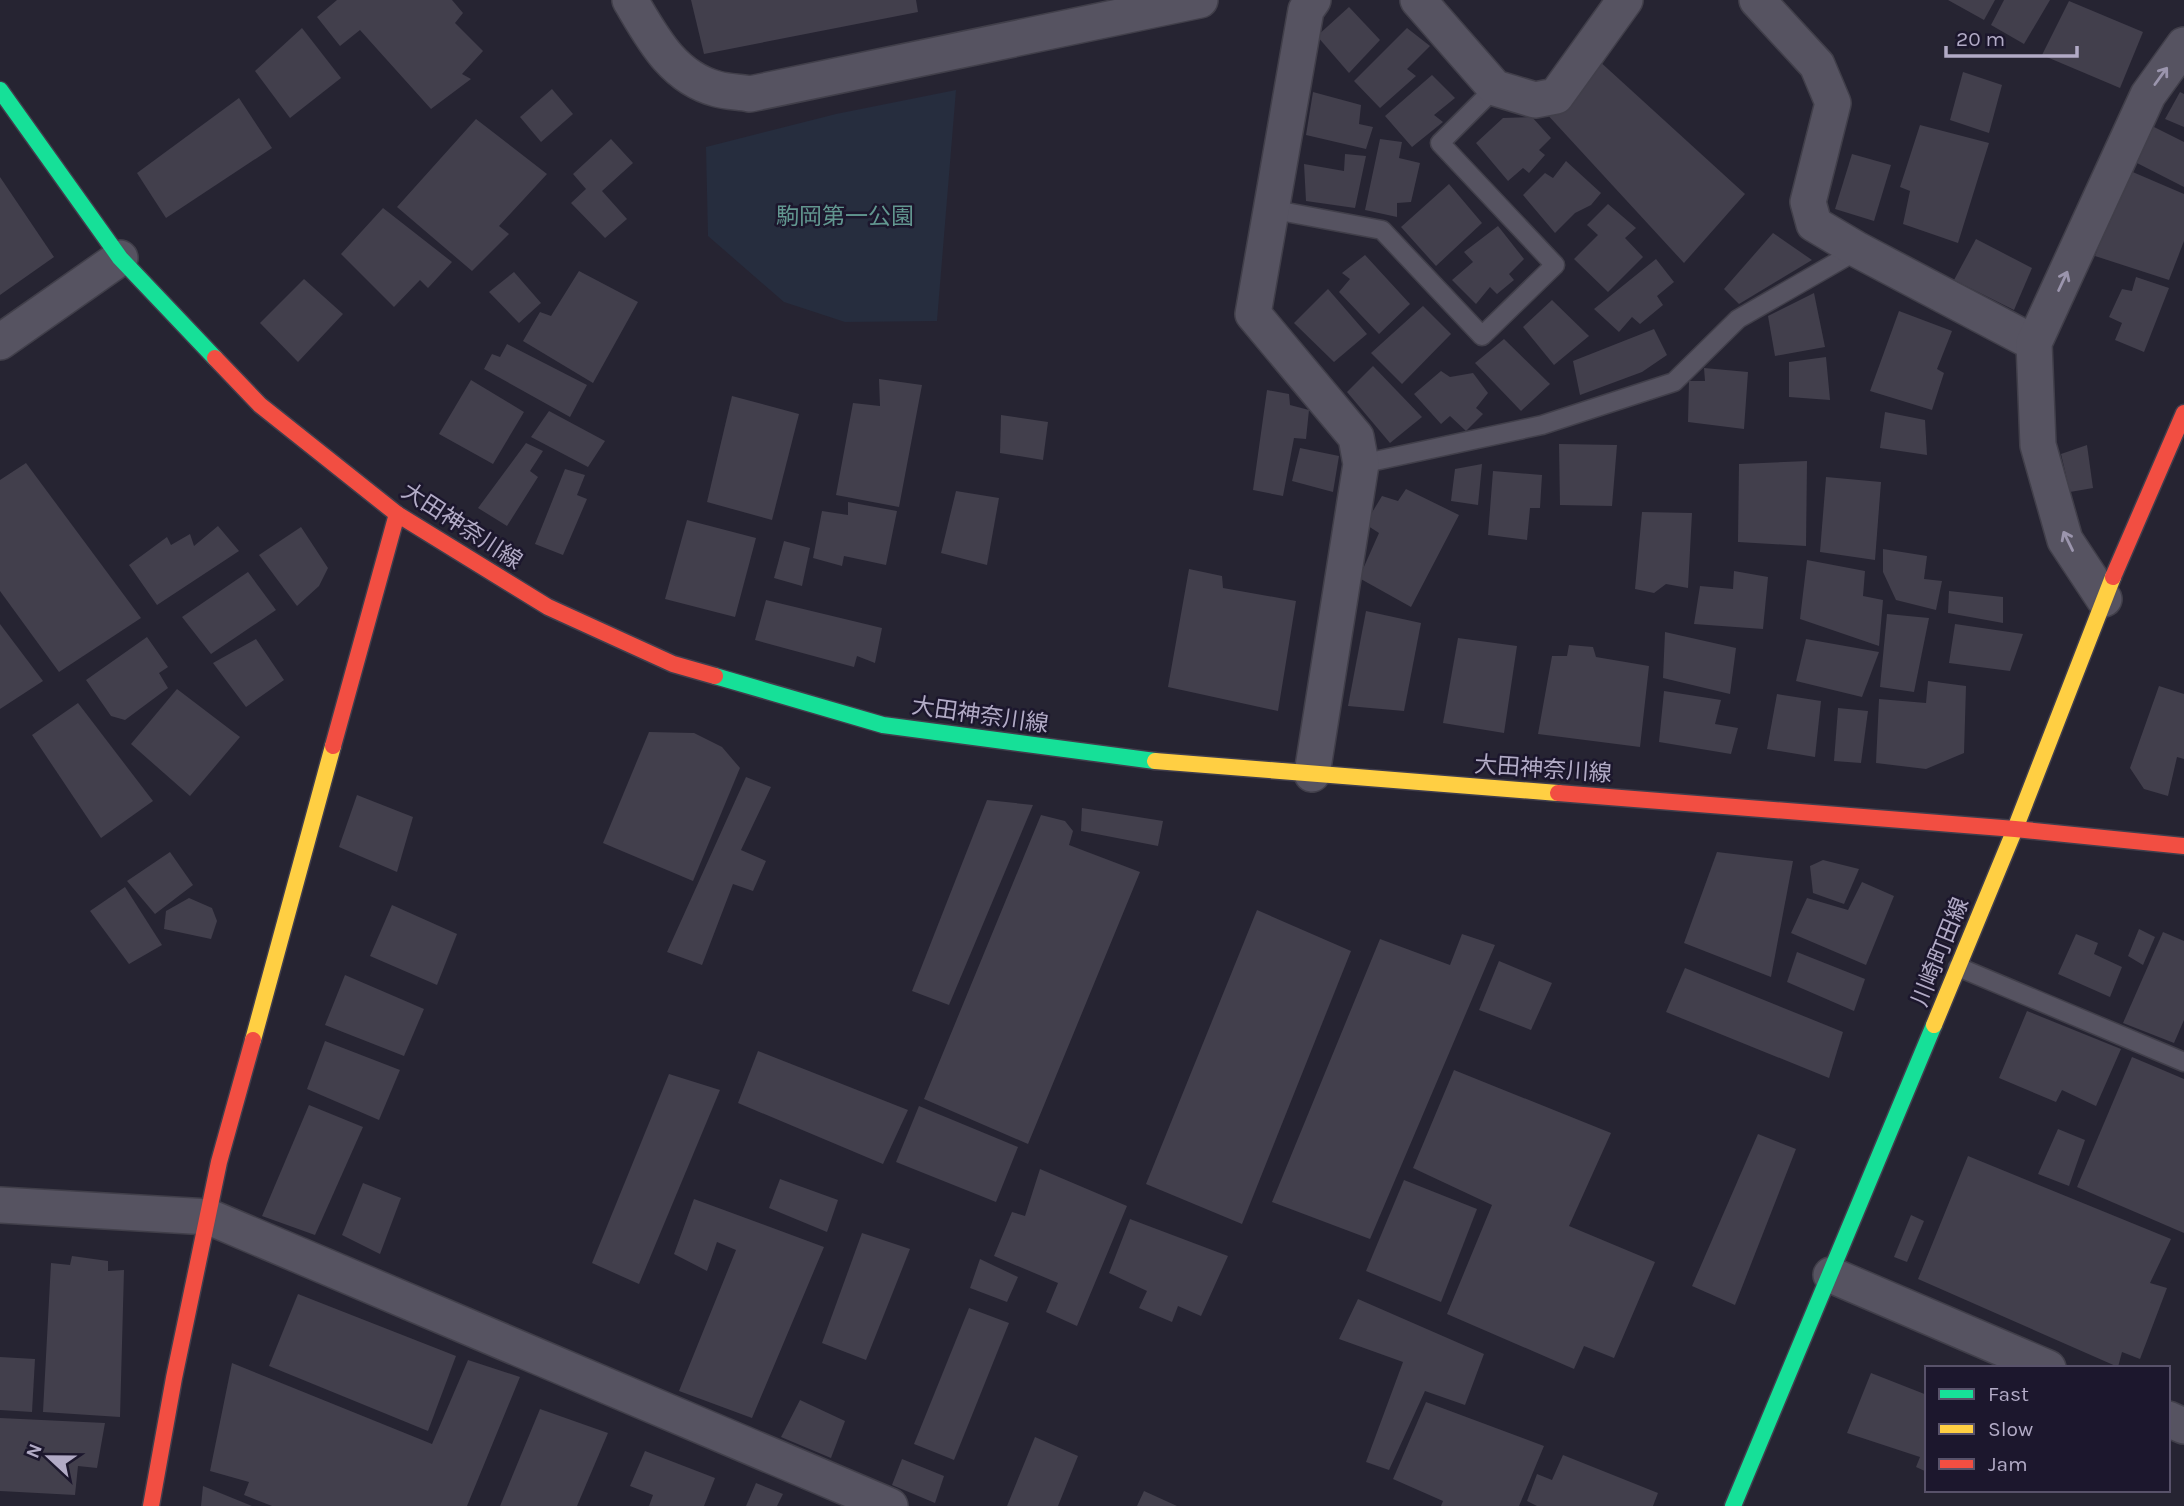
<svg xmlns="http://www.w3.org/2000/svg" width="2184" height="1506" font-family="Karla,'Noto Sans JP',sans-serif">
	<style>
		.green { fill: #262d3e }
		.building { fill: #423f4c }
		.lines { fill: none; stroke-linecap: round; stroke-linejoin: round }
		.lane-casing { stroke: #413f4a; stroke-width: 21 }
		.street-casing { stroke: #413f4a; stroke-width: 38 }
		.fast-casing { stroke: #413e4c; stroke-width: 19 }
		.slow-casing { stroke: #413e4c; stroke-width: 19 }
		.jam-casing { stroke: #413e4c; stroke-width: 19 }
		.lane { stroke: #565361; stroke-width: 18 }
		.street { stroke: #565361; stroke-width: 35 }
		.fast { stroke: #16e098; stroke-width: 16 }
		.slow { stroke: #ffcf43; stroke-width: 16 }
		.jam { stroke: #f24e42; stroke-width: 16 }
		.oneway { stroke: #9b95ad }
		.labels { text-anchor: middle; dominant-baseline: central; stroke-width: 5; stroke-linejoin: round; paint-order: stroke }
		.park-label { font-size: 23px; fill: #629790; stroke: #1c172d }
		.street-label { font-size: 23px; fill: #b2abc6; stroke: #1c172d }
	</style>
	<rect width="100%" height="100%" fill="#262432"/>
	<polygon class="green" points="956,90 937,321 845,322 784,302 708,236 706,147 836,114"/>
	<g class="building">
		<polygon points="337,0 452,0 463,13 455,23 483,51 462,74 471,79 431,109 360,30 340,46 317,17"/>
		<polygon points="691,0 916,0 918,12 704,54"/>
		<polygon points="1948,0 1995,0 1984,20"/>
		<polygon points="2004,0 2050,0 2024,44 1991,25"/>
		<polygon points="2069,1 2143,32 2120,88 2042,55"/>
		<polygon points="1349,7 1380,40 1349,73 1317,36"/>
		<polygon points="302,28 341,78 290,118 255,71"/>
		<polygon points="1407,28 1430,46 1407,69 1416,76 1380,108 1354,81"/>
		<polygon points="1597,59 1745,194 1684,263 1545,112"/>
		<polygon points="1963,72 2002,85 1989,133 1950,120"/>
		<polygon points="1432,75 1455,98 1434,115 1443,122 1412,147 1385,116"/>
		<polygon points="552,89 573,114 541,142 520,117"/>
		<polygon points="1313,92 1361,105 1359,124 1373,127 1366,149 1306,135"/>
		<polygon points="2180,92 2184,94 2184,127 2165,119"/>
		<polygon points="239,98 272,148 166,218 137,173"/>
		<polygon points="1532,117 1551,138 1539,150 1545,155 1529,173 1523,168 1508,181 1476,143 1503,118"/>
		<polygon points="476,119 547,174 499,226 509,234 472,271 397,207"/>
		<polygon points="1920,125 1989,143 1958,243 1903,224 1910,191 1900,187"/>
		<polygon points="2152,126 2184,142 2184,187 2135,162"/>
		<polygon points="611,139 633,163 602,191 627,219 605,238 571,203 586,189 573,174"/>
		<polygon points="1380,139 1402,142 1399,158 1420,163 1411,202 1397,203 1397,217 1365,210"/>
		<polygon points="1345,154 1366,156 1355,208 1306,201 1304,164 1344,171"/>
		<polygon points="1852,154 1891,165 1874,221 1835,209"/>
		<polygon points="1566,161 1601,193 1591,205 1575,213 1555,233 1523,195 1545,173 1553,178"/>
		<polygon points="2128,170 2184,194 2184,241 2169,280 2095,256"/>
		<polygon points="0,177 54,257 0,295"/>
		<polygon points="1449,184 1482,223 1436,266 1401,227"/>
		<polygon points="1608,204 1636,228 1625,238 1643,257 1608,292 1574,259 1598,235 1587,225"/>
		<polygon points="383,208 452,262 428,288 420,280 394,307 341,254"/>
		<polygon points="1498,226 1524,259 1509,274 1514,280 1497,294 1490,287 1476,304 1452,280 1473,262 1464,252"/>
		<polygon points="1773,233 1812,260 1739,304 1724,289"/>
		<polygon points="1976,239 2032,268 2014,310 1954,280"/>
		<polygon points="1365,255 1410,304 1379,334 1339,292 1350,279 1342,273"/>
		<polygon points="1656,259 1674,282 1657,296 1663,305 1640,324 1632,317 1619,332 1594,309"/>
		<polygon points="579,271 638,302 593,383 523,341 540,312 551,316"/>
		<polygon points="514,272 541,303 519,323 489,292"/>
		<polygon points="2136,277 2169,288 2144,352 2115,340 2122,323 2109,317 2122,289 2132,291"/>
		<polygon points="304,279 343,314 298,362 260,323"/>
		<polygon points="1328,289 1367,334 1334,362 1294,323"/>
		<polygon points="1814,293 1825,347 1775,356 1768,316"/>
		<polygon points="1552,300 1589,336 1554,365 1523,327"/>
		<polygon points="1423,306 1451,334 1402,384 1371,353"/>
		<polygon points="1899,311 1952,331 1937,369 1944,373 1932,410 1870,391"/>
		<polygon points="1654,329 1667,355 1642,372 1580,395 1573,361"/>
		<polygon points="1504,339 1550,384 1521,411 1475,363"/>
		<polygon points="507,344 587,385 570,417 484,369 492,354 500,357"/>
		<polygon points="1826,357 1830,400 1789,397 1789,362"/>
		<polygon points="1373,366 1422,417 1390,443 1347,392"/>
		<polygon points="1704,368 1748,372 1744,429 1688,422 1689,381 1705,381"/>
		<polygon points="1441,371 1450,377 1473,373 1488,393 1476,408 1483,414 1466,431 1450,416 1441,424 1414,394"/>
		<polygon points="879,379 922,385 899,507 836,495 853,403 880,406"/>
		<polygon points="471,380 524,412 493,464 439,434"/>
		<polygon points="1267,390 1289,394 1290,405 1309,410 1306,439 1294,438 1283,496 1253,490"/>
		<polygon points="732,396 799,414 772,520 707,502"/>
		<polygon points="549,411 605,441 588,467 531,437"/>
		<polygon points="1885,412 1925,420 1927,455 1880,448"/>
		<polygon points="1001,415 1048,422 1043,460 1000,453"/>
		<polygon points="526,443 543,451 530,471 538,477 507,526 478,508"/>
		<polygon points="1559,444 1617,445 1612,506 1560,505"/>
		<polygon points="2087,445 2093,488 2070,492 2061,454"/>
		<polygon points="1300,448 1339,456 1333,492 1292,481"/>
		<polygon points="1807,461 1806,546 1738,542 1739,464"/>
		<polygon points="26,463 141,618 59,672 0,591 0,480"/>
		<polygon points="1482,464 1478,505 1451,501 1455,469"/>
		<polygon points="565,469 585,475 577,495 587,499 563,555 535,544"/>
		<polygon points="1493,471 1542,475 1540,508 1530,508 1527,540 1488,535"/>
		<polygon points="1826,477 1881,482 1875,560 1820,552"/>
		<polygon points="1406,489 1459,515 1411,607 1359,578 1379,533 1365,524 1382,496 1398,501"/>
		<polygon points="956,491 999,498 987,565 941,553"/>
		<polygon points="848,502 897,511 886,565 844,556 842,566 813,558 822,511 848,515"/>
		<polygon points="1642,512 1692,513 1688,588 1666,584 1654,593 1635,589"/>
		<polygon points="687,520 756,538 735,617 665,599"/>
		<polygon points="218,526 239,551 157,605 129,565 167,537 171,545 190,534 194,546"/>
		<polygon points="301,527 328,568 319,586 297,606 259,555"/>
		<polygon points="784,541 810,548 802,586 774,578"/>
		<polygon points="1883,549 1927,556 1924,579 1942,581 1936,610 1896,600 1883,572"/>
		<polygon points="1807,560 1865,571 1863,596 1883,600 1879,646 1800,619"/>
		<polygon points="1189,569 1222,576 1223,588 1296,601 1278,711 1168,687"/>
		<polygon points="1734,571 1768,577 1763,629 1694,624 1700,586 1733,589"/>
		<polygon points="248,572 276,610 211,654 182,617"/>
		<polygon points="1949,591 2003,597 2003,623 1948,613"/>
		<polygon points="766,600 882,628 875,663 857,656 854,667 755,640"/>
		<polygon points="1366,611 1421,623 1404,711 1348,706"/>
		<polygon points="1887,614 1929,618 1914,692 1880,687"/>
		<polygon points="0,624 43,681 0,709"/>
		<polygon points="1955,624 2023,634 2010,671 1949,663"/>
		<polygon points="1665,632 1736,648 1730,694 1663,678"/>
		<polygon points="147,637 168,667 159,673 168,688 125,720 111,716 86,680"/>
		<polygon points="1458,638 1517,646 1504,733 1443,723"/>
		<polygon points="256,639 284,680 246,707 213,663"/>
		<polygon points="1806,639 1879,652 1862,697 1796,681"/>
		<polygon points="1569,645 1593,647 1596,657 1649,666 1640,747 1538,734 1552,656 1567,656"/>
		<polygon points="1928,681 1966,686 1964,753 1926,769 1876,763 1879,699 1926,703"/>
		<polygon points="2159,686 2184,694 2184,759 2177,757 2168,796 2144,789 2130,768"/>
		<polygon points="177,689 240,737 190,796 131,744"/>
		<polygon points="1664,691 1721,700 1715,724 1738,728 1731,754 1659,742"/>
		<polygon points="1777,694 1821,701 1815,757 1767,749"/>
		<polygon points="78,703 153,801 101,838 32,735"/>
		<polygon points="1838,708 1868,711 1861,763 1834,761"/>
		<polygon points="649,732 694,733 722,747 740,768 693,881 603,843"/>
		<polygon points="746,777 771,787 741,850 766,861 753,891 733,884 702,965 667,952"/>
		<polygon points="357,795 413,817 397,872 339,847"/>
		<polygon points="987,800 1033,805 949,1005 912,991"/>
		<polygon points="1082,808 1163,821 1158,846 1081,831"/>
		<polygon points="1041,815 1065,821 1073,831 1069,845 1140,872 1028,1144 924,1099"/>
		<polygon points="170,852 193,885 155,914 127,881"/>
		<polygon points="1717,852 1793,861 1771,977 1684,943"/>
		<polygon points="1823,860 1859,869 1844,904 1813,893 1810,866"/>
		<polygon points="1862,882 1894,896 1866,965 1791,933 1807,898 1848,910"/>
		<polygon points="125,887 162,945 129,964 90,911"/>
		<polygon points="189,898 212,908 217,921 211,939 164,929 166,911"/>
		<polygon points="392,905 457,934 437,985 370,956"/>
		<polygon points="1257,910 1351,951 1242,1224 1146,1184"/>
		<polygon points="2139,929 2155,937 2143,965 2128,956"/>
		<polygon points="2163,932 2184,941 2184,1020 2174,1043 2123,1023"/>
		<polygon points="1462,934 1495,945 1370,1239 1272,1202 1380,939 1450,965"/>
		<polygon points="2076,934 2098,943 2094,954 2122,967 2110,997 2058,974"/>
		<polygon points="1797,952 1865,979 1854,1011 1787,982"/>
		<polygon points="1499,961 1552,983 1531,1030 1479,1010"/>
		<polygon points="1685,968 1843,1032 1829,1078 1666,1012"/>
		<polygon points="345,975 424,1009 404,1056 325,1025"/>
		<polygon points="2027,1011 2121,1049 2096,1106 2062,1090 2056,1102 1999,1078"/>
		<polygon points="325,1041 400,1070 379,1120 307,1089"/>
		<polygon points="758,1051 908,1110 883,1164 738,1103"/>
		<polygon points="2132,1057 2184,1079 2184,1233 2077,1187"/>
		<polygon points="1454,1070 1611,1133 1569,1226 1655,1262 1614,1358 1584,1346 1574,1369 1447,1314 1492,1205 1413,1168"/>
		<polygon points="669,1074 720,1090 639,1284 592,1263"/>
		<polygon points="309,1105 363,1127 315,1235 262,1216"/>
		<polygon points="919,1106 1018,1147 996,1202 896,1162"/>
		<polygon points="2058,1129 2085,1140 2069,1186 2038,1174"/>
		<polygon points="1758,1134 1796,1149 1735,1305 1692,1286"/>
		<polygon points="1968,1156 2171,1239 2150,1283 2167,1288 2140,1359 2122,1352 2118,1367 1918,1279"/>
		<polygon points="1040,1169 1127,1206 1077,1326 1046,1312 1058,1283 994,1256 1012,1212 1025,1216"/>
		<polygon points="780,1179 838,1200 827,1232 769,1208"/>
		<polygon points="1404,1180 1477,1209 1441,1302 1366,1271"/>
		<polygon points="363,1183 401,1198 380,1254 342,1235"/>
		<polygon points="694,1199 824,1247 752,1418 679,1391 736,1250 717,1242 707,1271 674,1254"/>
		<polygon points="1911,1215 1924,1221 1907,1262 1894,1257"/>
		<polygon points="1130,1219 1228,1256 1201,1316 1178,1306 1172,1322 1139,1308 1147,1291 1109,1273"/>
		<polygon points="862,1233 910,1249 866,1360 822,1343"/>
		<polygon points="72,1256 108,1261 108,1271 124,1270 120,1417 43,1412 51,1263 70,1265"/>
		<polygon points="980,1259 1018,1277 1007,1302 970,1288"/>
		<polygon points="298,1294 456,1356 428,1431 269,1366"/>
		<polygon points="1358,1299 1484,1354 1465,1405 1425,1391 1389,1470 1366,1462 1403,1362 1339,1339"/>
		<polygon points="969,1308 1009,1323 954,1460 914,1444"/>
		<polygon points="0,1357 35,1359 32,1412 0,1410"/>
		<polygon points="468,1360 520,1377 467,1506 272,1506 244,1495 249,1482 210,1471 232,1363 432,1444"/>
		<polygon points="1871,1373 1927,1395 1927,1472 1916,1467 1920,1457 1847,1433"/>
		<polygon points="800,1400 845,1421 831,1458 781,1437"/>
		<polygon points="1426,1402 1544,1446 1519,1506 1441,1506 1443,1501 1393,1479"/>
		<polygon points="540,1409 608,1433 577,1506 500,1506"/>
		<polygon points="0,1418 105,1423 97,1468 78,1466 75,1495 0,1491"/>
		<polygon points="1035,1437 1078,1456 1058,1506 1007,1506"/>
		<polygon points="645,1451 715,1478 704,1506 649,1506 653,1495 630,1486"/>
		<polygon points="1563,1455 1658,1493 1653,1506 1537,1506 1527,1501 1537,1474 1552,1480"/>
		<polygon points="902,1459 944,1476 935,1503 892,1485"/>
		<polygon points="756,1483 783,1494 777,1506 746,1506"/>
		<polygon points="203,1486 252,1506 201,1506"/>
		<polygon points="1144,1491 1177,1506 1137,1506"/>
	</g>
	<g class="lines">
		<g class="lane-casing">
			<g id="lane">
				<polyline points="1270,209 1382,230 1482,336 1555,265 1440,143 1495,88"/>
				<polyline points="1361,464 1542,425 1674,382 1738,319 1858,250"/>
				<polyline points="1958,967 2184,1062"/>
			</g>
		</g>
		<g class="street-casing">
			<g id="street">
				<path d="M630 0C652 37 672 77 717 89 728 92 740 92 750 94L1200 0"/>
				<polyline points="1418,0 1495,88 1535,100 1556,96 1625,0"/>
				<polyline points="1757,0 1817,65 1833,103 1808,202 1814,224 1858,250 2034,343"/>
				<polyline points="0,342 120,258"/>
				<polyline points="2104,599 2065,540 2038,445 2034,343 2148,95 2184,45"/>
				<polyline points="1312,774 1361,464 1356,437 1253,314 1306,10 1313,0"/>
				<polyline points="0,1205 209,1217 890,1506"/>
				<polyline points="1831,1275 2048,1368"/>
				<polyline points="2168,1419 2184,1426"/>
			</g>
		</g>
		<g class="fast-casing">
			<g id="fast">
				<polyline points="0,90 120,258 215,358"/>
				<polyline points="715,676 883,725 1155,761"/>
				<polyline points="1733,1506 1934,1025"/>
			</g>
		</g>
		<g class="slow-casing">
			<g id="slow">
				<polyline points="1155,761 1558,793"/>
				<polyline points="1934,1025 2015,829 2113,577"/>
				<polyline points="253,1040 333,746"/>
			</g>
		</g>
		<g class="jam-casing">
			<g id="jam">
				<polyline points="215,358 260,405 397,514 548,607 673,664 715,676"/>
				<polyline points="2113,577 2184,413"/>
				<polyline points="333,746 397,514"/>
				<polyline points="1558,793 2015,829 2184,846"/>
				<polyline points="151,1506 174,1378 219,1162 253,1040"/>
			</g>
		</g>
		<use href="#lane" class="lane"/>
		<use href="#street" class="street"/>
		<use href="#fast" class="fast"/>
		<use href="#slow" class="slow"/>
		<use href="#jam" class="jam"/>
	</g>
	<defs><path id="oneway-shaft" d="M-6 0H5M1.5-3L5.5 0L1.5 3" fill="none" stroke-width="1.6" stroke-linecap="round" stroke-linejoin="round" transform="scale(1.75)"/></defs>
	<g class="oneway">
		<use href="#oneway-shaft" transform="translate(2161 76) rotate(-54)"/>
		<use href="#oneway-shaft" transform="translate(2063 281) rotate(-65)"/>
		<use href="#oneway-shaft" transform="translate(2068 541) rotate(-116)"/>
	</g>
	<g class="labels">
		<g class="park-label">
			<text x="845" y="216">駒岡第一公園</text>
		</g>
		<g class="street-label">
			<text transform="translate(462 526) rotate(33)">大田神奈川線</text>
			<text transform="translate(980 715) rotate(8)">大田神奈川線</text>
			<text transform="translate(1543 769) rotate(4)">大田神奈川線</text>
			<text transform="translate(1940 952) rotate(-68)">川崎町田線</text>
		</g>
	</g>
	<rect x="1925" y="1366" width="245" height="126" fill="#1c172d" stroke="#58526a" stroke-width="2"/>
	<rect x="1939" y="1389" width="35" height="10" fill="#16e098" stroke="#58526a" stroke-width="2"/>
	<text x="1988" y="1401" font-size="21" fill="#b2abc6">Fast</text>
	<rect x="1939" y="1424" width="35" height="10" fill="#ffcf43" stroke="#58526a" stroke-width="2"/>
	<text x="1988" y="1436" font-size="21" fill="#b2abc6">Slow</text>
	<rect x="1939" y="1459" width="35" height="10" fill="#f24e42" stroke="#58526a" stroke-width="2"/>
	<text x="1988" y="1471" font-size="21" fill="#b2abc6">Jam</text>
	<g transform="translate(49 1457) rotate(292)" stroke="#1c172d" stroke-width="5" paint-order="stroke">
	<path d="M0-5L12 26L0 18L-12 26Z" fill="#b2abc6"/>
	<text y="-10" font-size="19" font-weight="bold" text-anchor="middle" fill="#b2abc6">N</text>
	</g>
	<path d="M1946 46v10h131v-10" fill="none" stroke="#b2abc6" stroke-width="3.5"/>
	<text x="1956" y="46" font-size="21" fill="#b2abc6" stroke="#1c172d" stroke-width="5" paint-order="stroke">20 m</text>
</svg>
